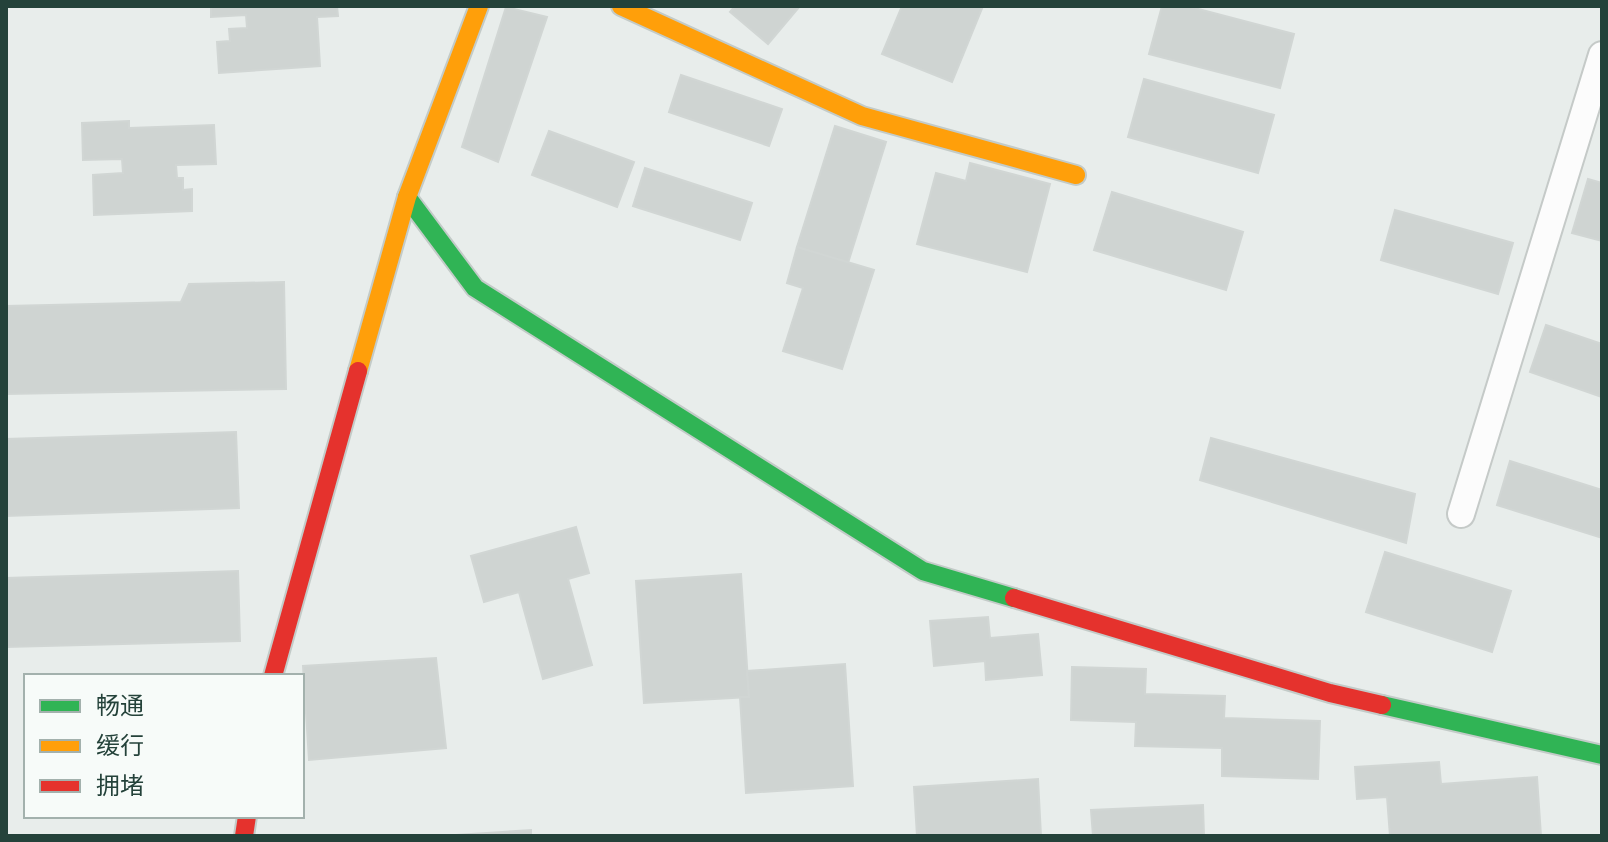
<svg xmlns="http://www.w3.org/2000/svg" width="1608" height="842" font-family="'Roboto Condensed','Noto Sans SC',sans-serif">
	<style>
		.building { fill: #cfd4d2; stroke: #d1d6d4; stroke-width: 2 }
		.lines { fill: none; stroke-linecap: round; stroke-linejoin: round }
		.street-casing { stroke: #c5cac8; stroke-width: 30 }
		.fast-casing { stroke: #c3cbc8; stroke-width: 22 }
		.slow-casing { stroke: #c3cbc8; stroke-width: 22 }
		.jam-casing { stroke: #c3cbc8; stroke-width: 22 }
		.street { stroke: #fcfcfc; stroke-width: 26 }
		.fast { stroke: #30b455; stroke-width: 18 }
		.slow { stroke: #ff9f0a; stroke-width: 18 }
		.jam { stroke: #e5322d; stroke-width: 18 }
	</style>
	<rect width="100%" height="100%" fill="#e8edeb"/>
	<g class="building">
		<polygon points="211,6 337,6 338,16 317,17 320,66 219,73 217,42 230,41 229,29 247,28 246,15 211,17"/>
		<polygon points="735,6 800,6 768,44 730,12"/>
		<polygon points="902,6 983,6 952,82 882,54"/>
		<polygon points="1162,6 1187,6 1294,34 1280,88 1149,54"/>
		<polygon points="506,7 547,17 498,162 462,147"/>
		<polygon points="681,75 782,109 769,146 669,112"/>
		<polygon points="1144,79 1274,115 1258,173 1128,137"/>
		<polygon points="129,121 129,128 214,125 216,164 176,165 177,178 183,178 183,190 192,189 192,211 94,215 93,175 123,173 122,159 83,160 82,123"/>
		<polygon points="835,126 886,142 848,263 797,247"/>
		<polygon points="549,131 634,162 617,207 532,175"/>
		<polygon points="970,163 1050,184 1027,272 917,244 936,173 966,181"/>
		<polygon points="645,168 752,203 740,240 633,206"/>
		<polygon points="1588,179 1602,183 1602,241 1572,233"/>
		<polygon points="1112,192 1243,232 1226,290 1094,250"/>
		<polygon points="1395,210 1513,243 1498,294 1381,260"/>
		<polygon points="797,247 874,270 842,369 783,351 803,288 787,283"/>
		<polygon points="284,282 286,389 6,394 6,306 181,302 189,284"/>
		<polygon points="1546,325 1602,344 1602,397 1530,372"/>
		<polygon points="236,432 239,508 6,516 6,439"/>
		<polygon points="1211,438 1415,494 1406,543 1200,480"/>
		<polygon points="1510,461 1602,490 1602,538 1497,505"/>
		<polygon points="576,527 589,573 568,579 592,665 543,679 519,592 484,602 471,556"/>
		<polygon points="1385,552 1511,591 1492,652 1366,612"/>
		<polygon points="238,571 240,641 6,647 6,578"/>
		<polygon points="741,574 749,697 644,703 636,581"/>
		<polygon points="988,617 990,638 1038,634 1042,675 986,680 985,661 934,666 930,621"/>
		<polygon points="436,658 446,748 309,760 303,666"/>
		<polygon points="845,664 853,786 746,793 740,697 749,697 747,671"/>
		<polygon points="1072,667 1146,669 1145,694 1225,696 1224,718 1320,721 1318,779 1222,776 1222,748 1135,746 1136,722 1071,720"/>
		<polygon points="1439,762 1441,784 1537,777 1541,836 1390,836 1387,797 1357,799 1355,767"/>
		<polygon points="1038,779 1041,836 917,836 914,787"/>
		<polygon points="1203,805 1204,836 1093,836 1091,810"/>
		<polygon points="531,830 531,836 440,836"/>
	</g>
	<g class="lines">
		<g class="street-casing">
			<polyline id="street" points="1461,514 1602,55"/>
		</g>
		<g class="fast-casing">
			<g id="fast">
				<polyline points="407,197 475,288 923,571 1014,598"/>
				<polyline points="1382,705 1602,755"/>
			</g>
		</g>
		<g class="slow-casing">
			<g id="slow">
				<polyline points="621,6 862,116 1076,175"/>
				<polyline points="358,371 407,197 479,6"/>
			</g>
		</g>
		<g class="jam-casing">
			<g id="jam">
				<polyline points="1014,598 1330,693 1382,705"/>
				<polyline points="273,676 358,371"/>
				<polyline points="244,836 247,816"/>
			</g>
		</g>
		<use href="#street" class="street"/>
		<use href="#fast" class="fast"/>
		<use href="#slow" class="slow"/>
		<use href="#jam" class="jam"/>
	</g>
	<rect width="1608" height="842" fill="none" stroke="#24423a" stroke-width="16"/>
	<rect x="24" y="674" width="280" height="144" fill="#f7fbf9" stroke="#a3b1ad" stroke-width="2"/>
	<rect x="40" y="700" width="40" height="12" fill="#30b455" stroke="#a3b1ad" stroke-width="2"/>
	<text x="96" y="714" font-size="24" fill="#24423a">畅通</text>
	<rect x="40" y="740" width="40" height="12" fill="#ff9f0a" stroke="#a3b1ad" stroke-width="2"/>
	<text x="96" y="754" font-size="24" fill="#24423a">缓行</text>
	<rect x="40" y="780" width="40" height="12" fill="#e5322d" stroke="#a3b1ad" stroke-width="2"/>
	<text x="96" y="794" font-size="24" fill="#24423a">拥堵</text>
</svg>
